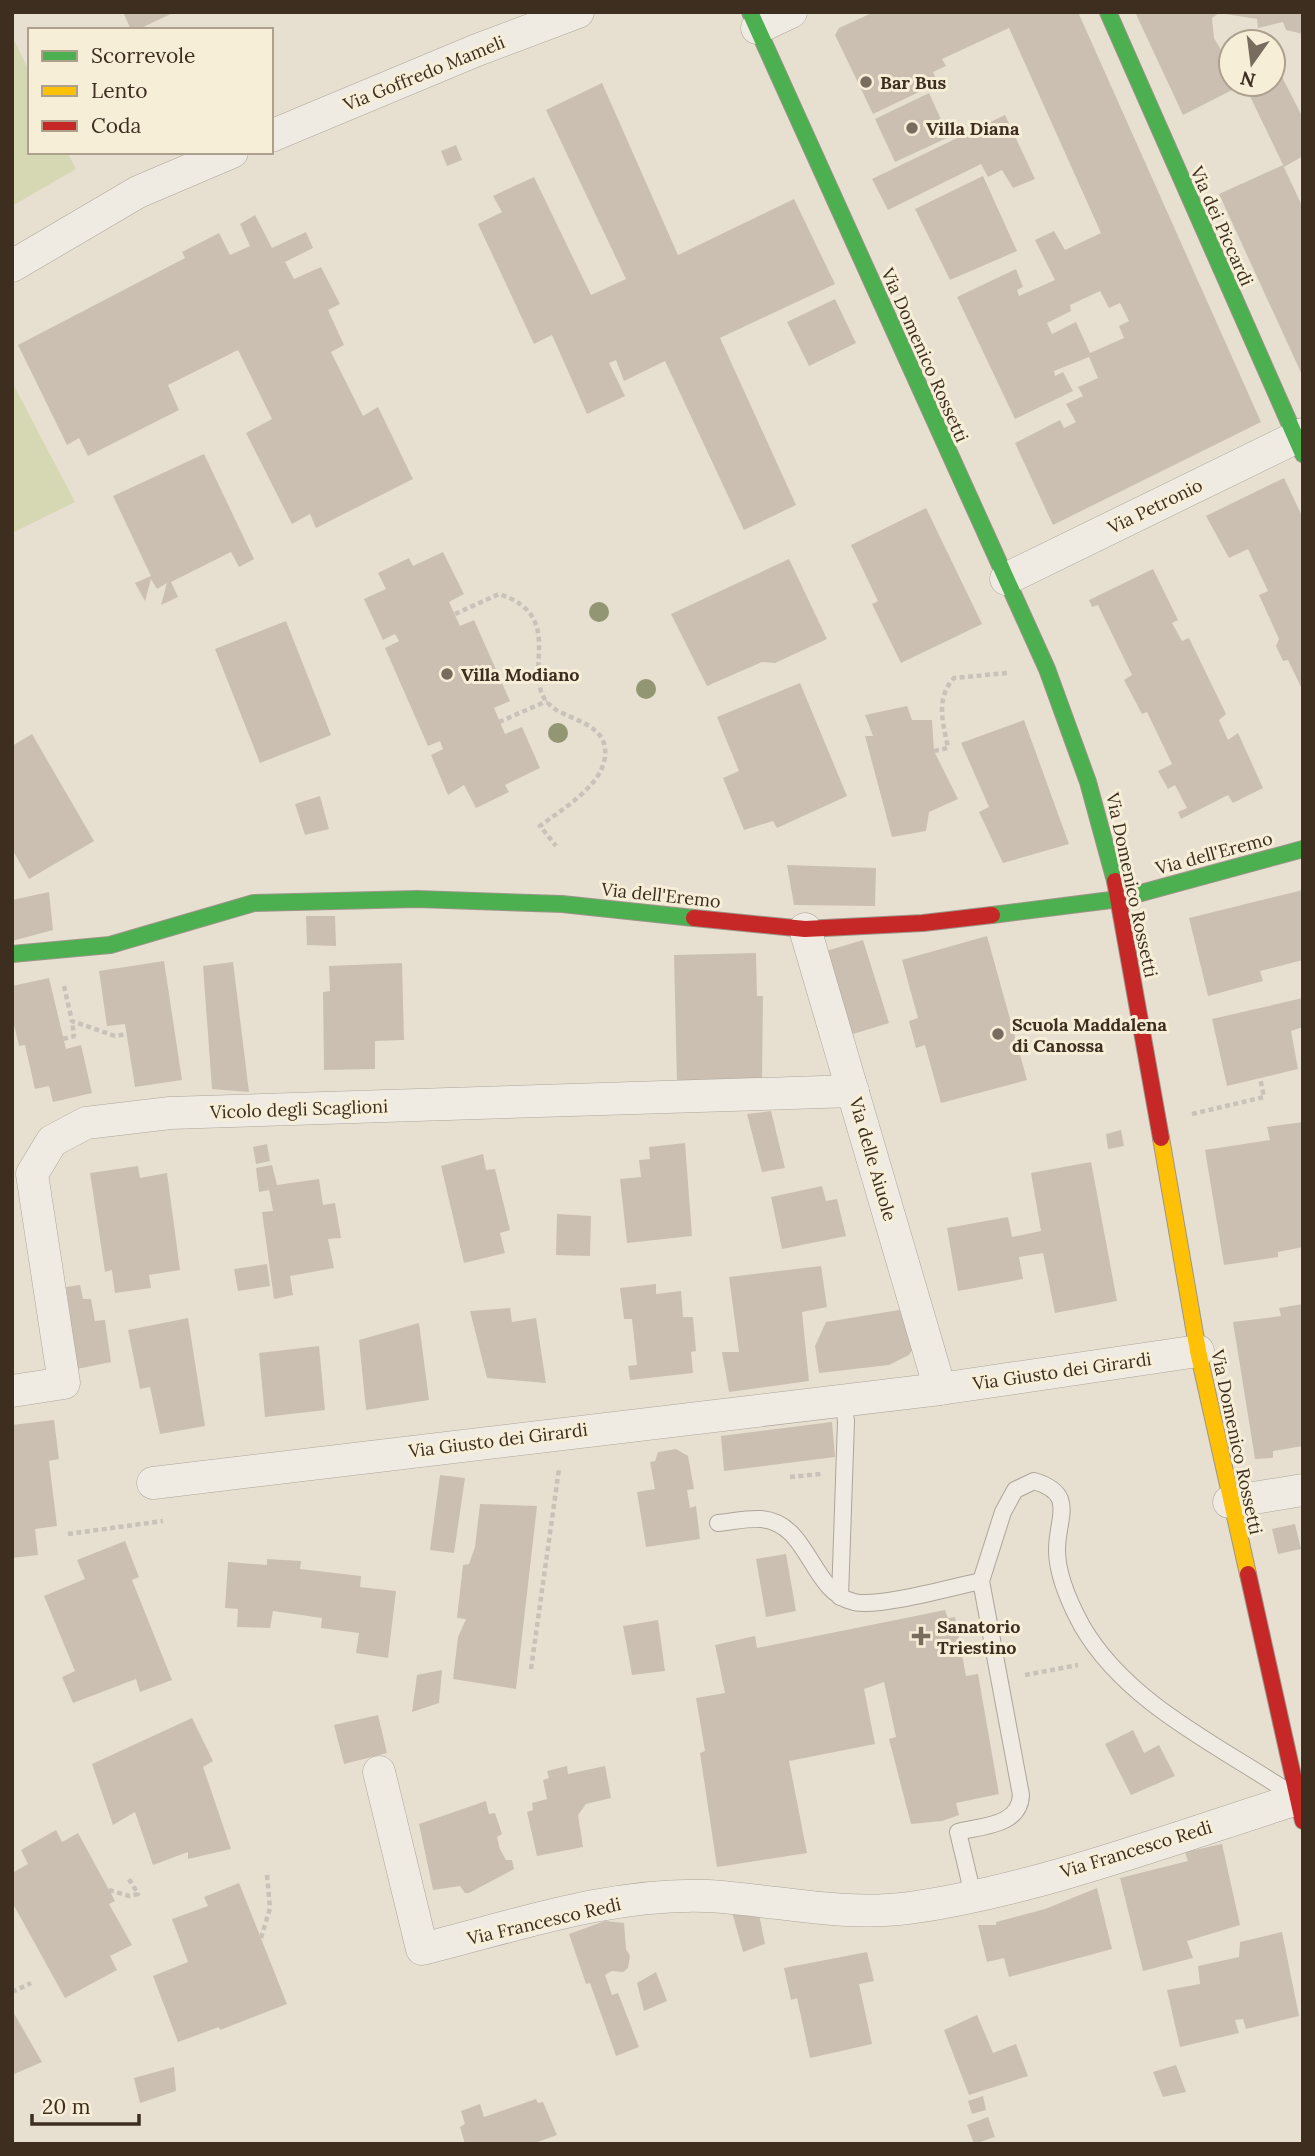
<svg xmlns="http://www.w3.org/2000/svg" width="1315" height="2156" font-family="Lora,serif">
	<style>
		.green { fill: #d6d7b3 }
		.building { fill: #cbbfb2; fill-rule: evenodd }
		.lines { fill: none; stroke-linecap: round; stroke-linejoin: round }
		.lane-casing { stroke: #ada599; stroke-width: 18 }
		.street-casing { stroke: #ada599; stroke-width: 33 }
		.fast-casing { stroke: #9c958a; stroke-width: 18 }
		.slow-casing { stroke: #9c958a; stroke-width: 18 }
		.jam-casing { stroke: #9c958a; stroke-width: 18 }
		.path { stroke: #c8c2b9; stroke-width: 4.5; stroke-dasharray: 5 3.5; stroke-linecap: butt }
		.lane { stroke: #efebe3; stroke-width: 16 }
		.street { stroke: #efebe3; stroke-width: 32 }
		.fast { stroke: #4caf50; stroke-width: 16 }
		.slow { stroke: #ffc107; stroke-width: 16 }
		.jam { stroke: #c62828; stroke-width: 16 }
		.tree { fill: #929673 }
		.poi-dot { fill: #786c5e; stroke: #f7eed8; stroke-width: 2.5 }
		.labels { text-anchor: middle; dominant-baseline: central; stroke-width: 6; stroke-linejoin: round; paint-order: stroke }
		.street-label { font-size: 18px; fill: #3d2e20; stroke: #f7eed8 }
		.poi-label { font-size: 18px; font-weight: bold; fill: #3d2e20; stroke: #f7eed8; text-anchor: start }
	</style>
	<rect width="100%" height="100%" fill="#e7e0d1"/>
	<g class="green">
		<polygon points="12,36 30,73 30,152 67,152 76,169 12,206"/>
		<polygon points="12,382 75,502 12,533"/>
	</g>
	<g class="building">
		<polygon points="123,12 175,12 137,30 131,30"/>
		<path d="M874 12H1078L1261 422 1053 525 1015 443 1060 420 1064 428 1076 422 1066 404 1083 396 1078 387 1098 378 1089 357 1054 371 1055 376 1063 372 1073 391 1015 419 957 297 1016 269 1023 287 1017 290 1019 296 1055 280 1035 240 1054 231 1065 250 1101 233 1009 28 942 59 946 66 933 72 938 83 873 114 835 35 839 28ZM1100 291 1109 308 1120 303 1129 321 1119 326 1124 338 1090 353 1076 322 1052 334 1047 323 1071 311 1070 305Z"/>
		<polygon points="1135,12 1303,12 1303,34 1286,30 1283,22 1258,28 1257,19 1219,13 1212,18 1214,38 1231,67 1231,84 1244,84 1183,115"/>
		<polygon points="1280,73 1303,118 1303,156 1284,167 1248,92 1262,84 1273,84 1273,77"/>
		<polygon points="602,83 678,255 794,199 835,284 720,338 796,505 744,530 665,361 624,381 616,360 609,363 625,396 587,414 552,335 534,344 478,224 502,212 493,196 534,177 591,295 626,279 546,110"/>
		<polygon points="929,93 949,137 895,162 875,119"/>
		<polygon points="1005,115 1035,179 1013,188 1002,170 988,177 981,164 888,210 872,179"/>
		<polygon points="456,145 462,160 447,166 441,151"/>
		<polygon points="1283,165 1303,208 1303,377 1219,194"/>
		<polygon points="983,176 1017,251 950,280 915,209"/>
		<polygon points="255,215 272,248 306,232 313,248 285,262 294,279 321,267 340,304 328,310 344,345 331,352 363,416 378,407 413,479 316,528 310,514 292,524 246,433 272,419 238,350 168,385 179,410 88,456 79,438 67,445 18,345 185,258 182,252 219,233 230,255 250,246 240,224"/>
		<polygon points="835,299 856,343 809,366 787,322"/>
		<polygon points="204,454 254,559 239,567 231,552 171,582 178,597 161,605 167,583 157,589 151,579 145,601 135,583 151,576 113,496"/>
		<polygon points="1284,478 1303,518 1303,691 1288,660 1283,661 1276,646 1279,639 1259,595 1268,591 1248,549 1229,558 1206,516"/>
		<polygon points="926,508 982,624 901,663 872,604 878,601 851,545"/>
		<polygon points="443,552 464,594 449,602 460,626 474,620 510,701 494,708 505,734 522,727 540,768 505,785 509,792 476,808 464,785 448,795 431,755 443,749 440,741 428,746 385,648 399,641 395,634 383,640 364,599 386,589 378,573 409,558 413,566"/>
		<polygon points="789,559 827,639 775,663 762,662 707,686 671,614"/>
		<polygon points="1153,569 1178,620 1172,623 1182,641 1189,638 1226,714 1219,720 1228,740 1238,733 1263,788 1233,803 1228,795 1181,819 1178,812 1187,808 1175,785 1168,789 1158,771 1172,764 1147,712 1142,714 1124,680 1132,675 1098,605 1092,607 1089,600"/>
		<polygon points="286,621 331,735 260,763 215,649"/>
		<polygon points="800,683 847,796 777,828 773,821 744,830 723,778 739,771 717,717"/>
		<polygon points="907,706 912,720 932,720 934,751 958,799 929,812 926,831 892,837 865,736 873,736 865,715"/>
		<polygon points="1024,720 1069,844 1003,863 979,812 989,807 961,743"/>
		<polygon points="32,734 94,841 29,879 12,849 12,746"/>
		<polygon points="320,796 329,829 305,835 295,804"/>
		<polygon points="787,865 876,868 875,906 794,905"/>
		<polygon points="1303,890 1303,960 1260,971 1263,981 1208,996 1189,918"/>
		<polygon points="49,892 53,930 12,941 12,900"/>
		<polygon points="306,916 335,916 336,946 307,945"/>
		<polygon points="987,936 1027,1080 941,1103 925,1045 916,1048 909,1021 918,1018 902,960"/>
		<polygon points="863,940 889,1023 850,1035 823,952"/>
		<polygon points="756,953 757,996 763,996 762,1081 677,1083 674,955"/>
		<polygon points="164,961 182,1080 135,1087 125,1024 107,1026 99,971"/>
		<polygon points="233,962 249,1092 212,1089 203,966"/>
		<polygon points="402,963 404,1040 375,1041 375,1069 324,1070 323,992 330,991 329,966"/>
		<polygon points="49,978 66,1049 81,1045 92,1093 53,1102 49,1086 35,1089 25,1045 19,1046 12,1016 12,986"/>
		<polygon points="1303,998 1303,1027 1291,1031 1298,1069 1227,1086 1212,1019"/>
		<polygon points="771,1111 785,1168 762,1172 747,1114"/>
		<polygon points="1303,1122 1303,1247 1278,1252 1278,1257 1224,1265 1205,1150 1270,1140 1267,1127"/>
		<polygon points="1121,1130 1124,1146 1108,1149 1106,1134"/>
		<polygon points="685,1143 692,1236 627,1243 620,1179 641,1177 639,1160 650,1159 649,1147"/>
		<polygon points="267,1144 270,1161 256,1164 253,1147"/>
		<polygon points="483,1154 486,1170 495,1169 510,1230 500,1233 505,1253 464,1263 441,1166"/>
		<polygon points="1091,1162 1117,1301 1055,1313 1043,1253 1019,1257 1023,1279 958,1291 947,1228 1008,1217 1012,1237 1041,1231 1031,1173"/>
		<polygon points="272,1165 277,1185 319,1179 323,1205 335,1203 341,1238 328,1239 334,1268 290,1276 293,1295 274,1299 262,1212 273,1211 269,1190 259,1192 256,1168"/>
		<polygon points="138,1166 140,1178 167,1173 180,1270 149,1275 151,1288 115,1293 112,1270 105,1272 90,1173"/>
		<polygon points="822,1186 826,1201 837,1199 846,1236 782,1249 771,1197"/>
		<polygon points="557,1214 591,1216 590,1256 556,1255"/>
		<polygon points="267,1264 270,1286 238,1291 234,1269"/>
		<polygon points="821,1266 827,1307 802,1312 809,1381 729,1392 722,1352 739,1352 729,1277"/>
		<polygon points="656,1284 656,1294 681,1291 683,1317 693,1317 696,1351 691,1352 693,1373 630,1380 628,1366 637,1365 632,1319 624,1319 620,1288"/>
		<polygon points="80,1285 83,1299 91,1299 95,1321 105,1320 111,1362 72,1370 70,1346 74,1345 66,1287"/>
		<polygon points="1303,1304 1303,1446 1273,1451 1273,1458 1255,1459 1233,1322 1281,1316 1279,1308"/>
		<polygon points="510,1308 512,1322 536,1318 546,1383 487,1378 470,1311"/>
		<polygon points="911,1308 920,1336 909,1355 889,1365 819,1373 815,1346 826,1322"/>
		<polygon points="188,1318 205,1426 160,1434 150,1387 140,1389 128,1330"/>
		<polygon points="419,1323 429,1400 366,1410 359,1340"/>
		<polygon points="319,1346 325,1410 265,1417 259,1353"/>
		<polygon points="54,1420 59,1459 49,1461 57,1526 35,1529 38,1555 12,1558 12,1425"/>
		<polygon points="832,1422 835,1457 724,1471 721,1436"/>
		<polygon points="676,1449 688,1456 694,1489 687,1490 690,1508 696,1506 700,1539 646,1547 637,1492 655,1489 650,1462 655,1461 658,1452"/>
		<polygon points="440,1475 465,1478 454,1553 430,1550"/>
		<polygon points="480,1504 537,1506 516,1689 453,1679 458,1637 466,1619 457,1618 463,1565 469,1564 475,1547"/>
		<polygon points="1295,1524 1301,1549 1278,1554 1272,1529"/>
		<polygon points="125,1541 139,1577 132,1580 172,1680 140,1692 136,1679 73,1703 62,1677 75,1671 44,1596 85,1579 77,1560"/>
		<polygon points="786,1554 796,1611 766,1617 756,1559"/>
		<polygon points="267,1559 301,1561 300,1569 361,1576 360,1587 396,1591 388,1658 356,1653 359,1633 321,1628 322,1618 273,1611 270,1628 237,1627 238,1609 225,1608 228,1562 267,1565"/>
		<polygon points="945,1610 948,1618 955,1617 966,1676 978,1674 999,1794 956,1803 959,1815 942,1821 911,1824 889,1739 896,1737 884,1682 864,1689 875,1744 789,1761 807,1853 717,1867 700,1753 705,1751 696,1698 725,1693 715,1645 755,1636 757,1648"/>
		<polygon points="658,1620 665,1671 632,1675 623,1626"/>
		<polygon points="442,1670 439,1703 412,1712 417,1675"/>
		<polygon points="378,1715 387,1753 344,1764 334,1725"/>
		<polygon points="192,1718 213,1761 203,1767 231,1849 188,1859 188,1852 153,1865 135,1812 113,1825 92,1764"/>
		<polygon points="1133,1730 1144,1753 1159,1745 1175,1776 1131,1795 1105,1744"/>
		<polygon points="567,1766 568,1774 605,1766 611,1798 586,1804 578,1815 583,1847 537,1856 527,1812 533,1810 532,1803 547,1799 543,1780 549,1778 547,1771"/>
		<polygon points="486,1801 489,1814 495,1813 502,1834 497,1837 500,1849 506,1860 512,1860 514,1869 469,1893 465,1893 460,1886 433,1890 419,1824"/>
		<polygon points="56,1830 62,1842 78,1833 115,1901 109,1904 132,1945 110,1956 117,1970 65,1998 12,1902 12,1873 28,1864 21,1850"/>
		<polygon points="1222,1844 1240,1925 1187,1941 1193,1958 1143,1971 1120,1878 1188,1861 1185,1852"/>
		<polygon points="239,1883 287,2004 220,2030 219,2027 178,2042 153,1976 188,1962 172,1919 208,1906 204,1897"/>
		<polygon points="1097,1888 1112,1949 1009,1977 1004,1958 987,1962 978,1925 996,1925 996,1922 1045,1909"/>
		<polygon points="732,1912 759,1914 765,1944 743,1952"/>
		<polygon points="605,1921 624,1923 626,1949 630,1956 628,1968 623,1972 612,1971 605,1975 612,1995 618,1993 639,2047 616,2056 590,1983 586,1984 569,1934"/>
		<polygon points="1282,1932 1299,2016 1246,2029 1243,2019 1235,2020 1239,2033 1180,2047 1167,1990 1200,1984 1198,1966 1239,1957 1240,1942"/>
		<polygon points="867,1952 874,1981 859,1984 872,2044 810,2058 797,1998 791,2000 784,1968"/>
		<polygon points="656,1972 667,2001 644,2011 637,1983"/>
		<polygon points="12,2010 42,2062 12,2075"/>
		<polygon points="977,2015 993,2053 1016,2044 1028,2076 969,2095 944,2030"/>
		<polygon points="1176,2065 1186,2092 1163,2097 1153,2072"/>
		<polygon points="174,2067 176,2091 140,2103 134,2078"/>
		<polygon points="983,2096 986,2110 972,2114 968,2101"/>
		<polygon points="536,2099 538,2103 543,2102 557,2135 532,2144 465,2144 460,2127 465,2124 461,2111 480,2104 484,2117"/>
		<polygon points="988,2117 995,2137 974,2144 967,2125"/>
	</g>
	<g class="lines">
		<g class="lane-casing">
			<g id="lane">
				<path d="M718 1523C731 1522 747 1518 761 1519 810 1523 810 1592 854 1602 878 1608 953 1587 981 1581"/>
				<polyline points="840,1597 846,1421 843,1400"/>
				<path d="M973 1895 958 1832C981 1826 1020 1826 1021 1795L981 1581 1003 1512 1015 1490 1034 1481C1077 1494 1057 1517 1057 1550 1057 1575 1070 1604 1082 1626 1127 1704 1220 1746 1293 1795"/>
			</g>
		</g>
		<g class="street-casing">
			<g id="street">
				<polyline points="757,28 791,12"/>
				<polyline points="271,136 477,50 578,12"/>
				<polyline points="12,266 138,192 232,152"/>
				<polyline points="1006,579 1303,434"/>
				<polyline points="805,929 940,1389"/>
				<polyline points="12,1391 64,1383 32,1174 52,1141 86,1123 170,1113 853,1091"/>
				<polyline points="153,1483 940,1389 1198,1351"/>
				<polyline points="1229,1502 1303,1490"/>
				<path d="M379 1772 422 1949C515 1926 612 1892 708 1896 776 1900 841 1917 909 1908 1037 1890 1174 1838 1297 1799"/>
			</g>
		</g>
		<g class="fast-casing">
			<g id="fast">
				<polyline points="750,12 1047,669 1088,782 1115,881"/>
				<polyline points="1108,12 1303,454"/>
				<polyline points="992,915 1119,899 1303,849"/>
				<polyline points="12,954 110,945 254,903 417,899 562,904 694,918"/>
			</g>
		</g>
		<g class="slow-casing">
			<polyline id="slow" points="1161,1138 1198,1351 1248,1574"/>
		</g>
		<g class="jam-casing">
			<g id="jam">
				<polyline points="1115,881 1161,1138"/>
				<polyline points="694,918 805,929 923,923 992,915"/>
				<polyline points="1248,1574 1303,1821"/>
			</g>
		</g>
		<g class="path">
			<path d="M455 614 499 594C573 618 513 681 555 709 573 721 609 725 605 757 601 787 562 809 540 826L556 846"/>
			<polyline points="499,722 547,701"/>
			<path d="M934 751 948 748C943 722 935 699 954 678L1007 673"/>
			<polyline points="64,986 72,1021 115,1036 127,1034"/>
			<polyline points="63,1039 74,1036 72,1021"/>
			<polyline points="1192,1114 1264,1097 1260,1078"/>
			<polyline points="790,1477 821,1474"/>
			<polyline points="68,1534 163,1521"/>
			<polyline points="531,1669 559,1469"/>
			<polyline points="1025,1675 1078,1665"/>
			<polyline points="109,1890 129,1896 138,1894 129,1879"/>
			<polyline points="261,1938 270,1908 267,1875"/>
			<polyline points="12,1992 31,1983"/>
		</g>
		<use href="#lane" class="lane"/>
		<use href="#street" class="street"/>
		<use href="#fast" class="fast"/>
		<use href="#slow" class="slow"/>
		<use href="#jam" class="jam"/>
	</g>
	<g class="tree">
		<circle cx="599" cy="612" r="10"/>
		<circle cx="646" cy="689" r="10"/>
		<circle cx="558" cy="733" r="10"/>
	</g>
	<g class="poi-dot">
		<circle cx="866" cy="82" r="7"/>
		<circle cx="912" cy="128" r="7"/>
		<circle cx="447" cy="674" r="7"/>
		<circle cx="998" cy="1034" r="7"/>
		<path d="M917.5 1625.5h7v7h7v7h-7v7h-7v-7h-7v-7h7z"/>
	</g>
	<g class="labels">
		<g class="street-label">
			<text transform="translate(424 73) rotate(-22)">Via Goffredo Mameli</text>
			<text transform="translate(1222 226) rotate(66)">Via dei Piccardi</text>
			<text transform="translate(925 355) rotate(66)">Via Domenico Rossetti</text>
			<text transform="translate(1155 506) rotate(-26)">Via Petronio</text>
			<text transform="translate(1214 853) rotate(-15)">Via dell'Eremo</text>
			<text transform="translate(1132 885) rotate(78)">Via Domenico Rossetti</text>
			<text transform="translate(661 895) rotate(6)">Via dell'Eremo</text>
			<text transform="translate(299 1109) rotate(-2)">Vicolo degli Scaglioni</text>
			<text transform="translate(873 1159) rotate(74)">Via delle Aiuole</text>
			<text transform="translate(1062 1371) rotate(-8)">Via Giusto dei Girardi</text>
			<text transform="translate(498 1440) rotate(-7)">Via Giusto dei Girardi</text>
			<text transform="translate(1237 1442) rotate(78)">Via Domenico Rossetti</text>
			<text transform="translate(1136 1849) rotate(-17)">Via Francesco Redi</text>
			<text transform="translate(544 1921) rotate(-13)">Via Francesco Redi</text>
		</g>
		<g class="poi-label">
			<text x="880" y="82">Bar Bus</text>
			<text x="926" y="128">Villa Diana</text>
			<text x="461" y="674">Villa Modiano</text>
			<text x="1012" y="1024">Scuola Maddalena<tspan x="1012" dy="21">di Canossa</tspan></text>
			<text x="937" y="1626">Sanatorio<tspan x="937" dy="21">Triestino</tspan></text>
		</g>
	</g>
	<rect width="1315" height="2156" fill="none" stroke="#3d2e20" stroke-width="28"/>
	<rect x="28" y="28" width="245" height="126" fill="#f7eed8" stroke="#ada18e" stroke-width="2"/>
	<rect x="42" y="51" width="35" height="10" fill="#4caf50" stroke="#ada18e" stroke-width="2"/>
	<text x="91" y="63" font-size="21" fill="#3d2e20">Scorrevole</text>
	<rect x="42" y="86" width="35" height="10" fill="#ffc107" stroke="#ada18e" stroke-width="2"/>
	<text x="91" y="98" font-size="21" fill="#3d2e20">Lento</text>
	<rect x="42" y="121" width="35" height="10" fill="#c62828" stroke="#ada18e" stroke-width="2"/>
	<text x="91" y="133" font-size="21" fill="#3d2e20">Coda</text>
	<g transform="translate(1252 63) rotate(194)"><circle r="33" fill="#f7eed8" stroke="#ada18e" stroke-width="2"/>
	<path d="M0-5L12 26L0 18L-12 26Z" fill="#786c5e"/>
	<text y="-10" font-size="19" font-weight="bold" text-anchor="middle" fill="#3d2e20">N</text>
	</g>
	<path d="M32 2114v10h107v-10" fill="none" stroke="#3d2e20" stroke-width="3.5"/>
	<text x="42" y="2114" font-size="21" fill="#3d2e20" stroke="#f7eed8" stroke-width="5" paint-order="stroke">20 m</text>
</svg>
